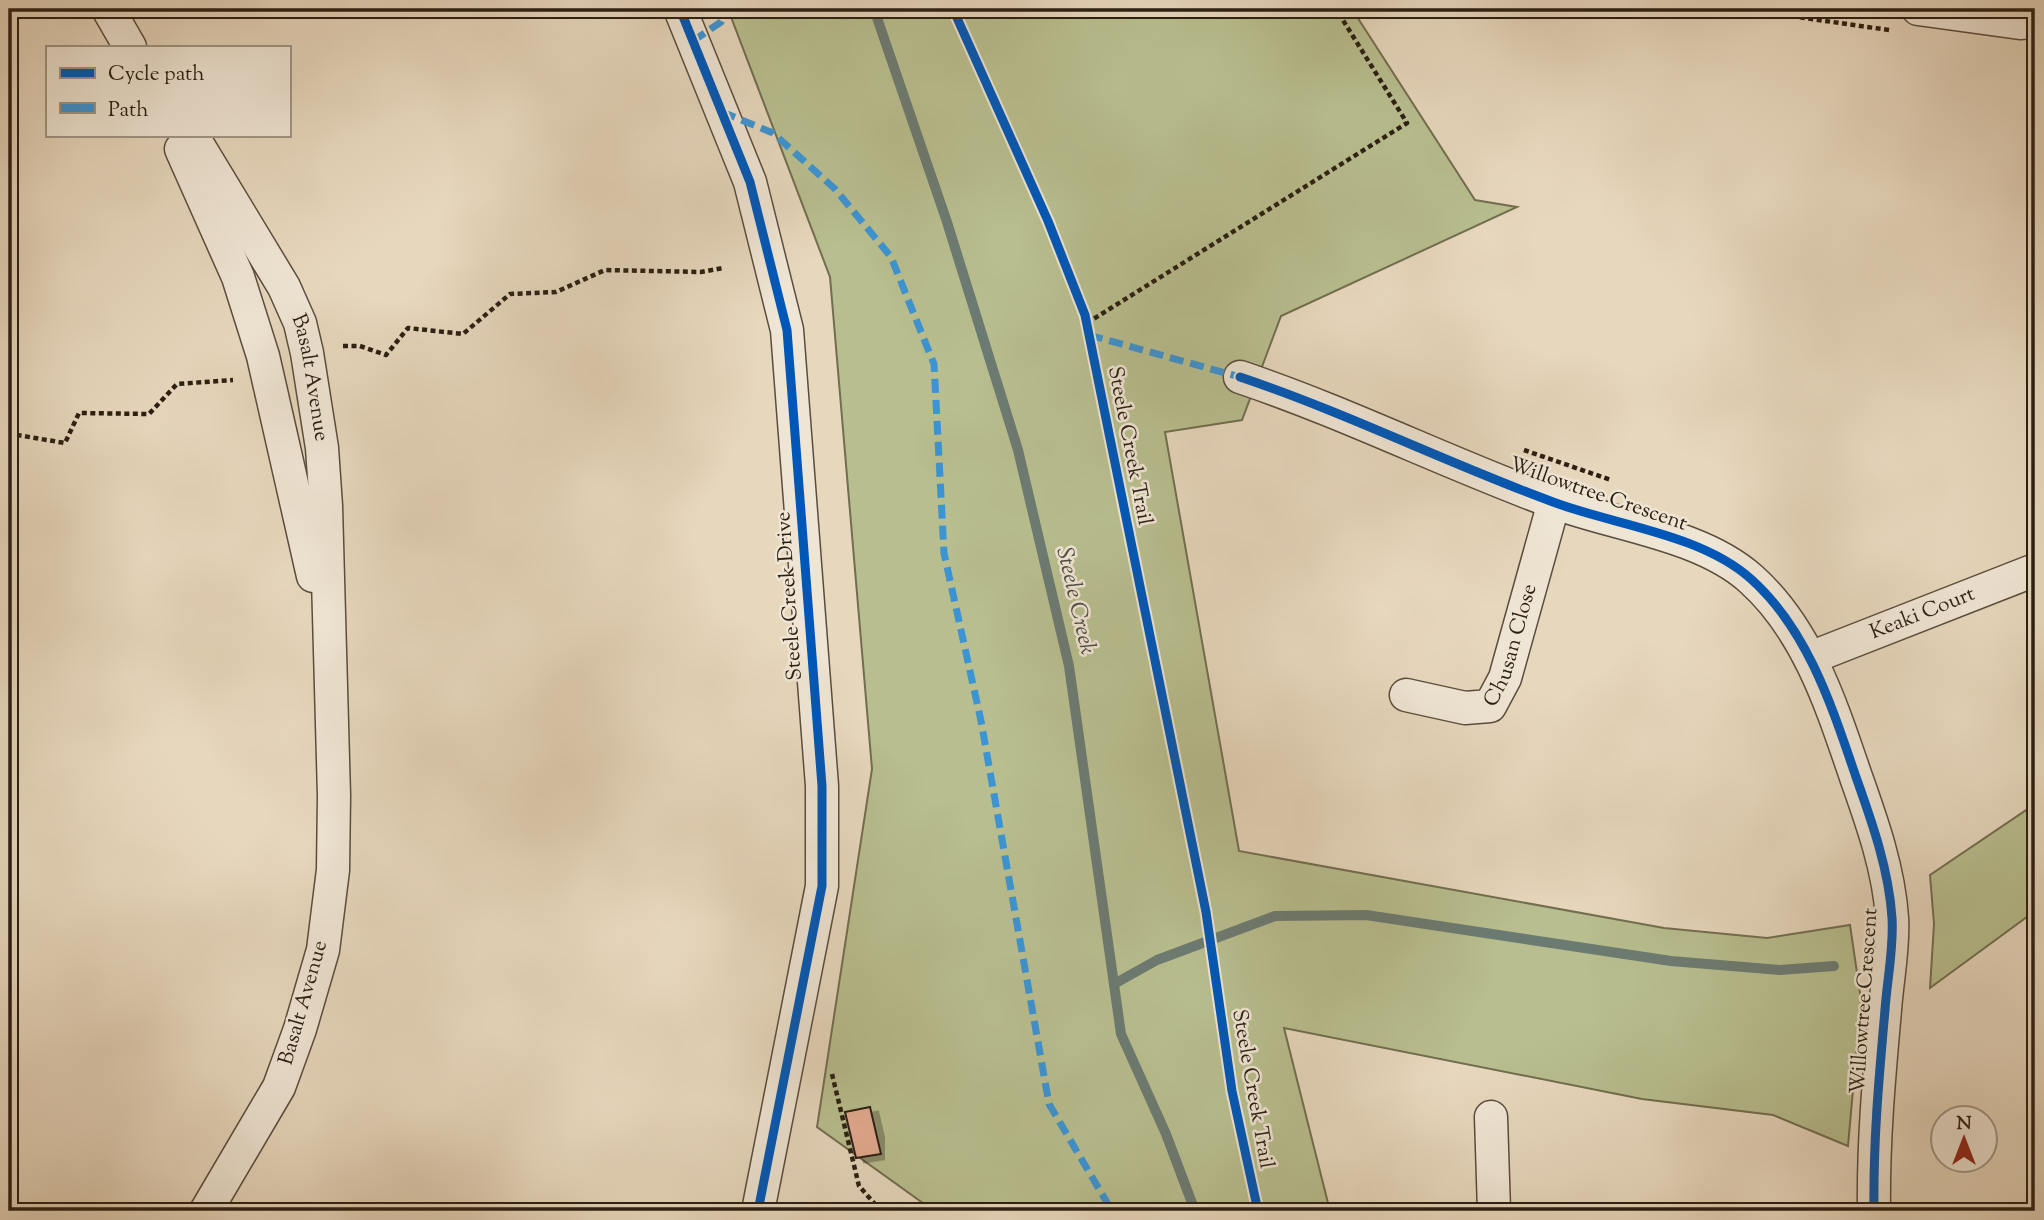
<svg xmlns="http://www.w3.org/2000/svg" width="2044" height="1220" font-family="'Sorts Mill Goudy',serif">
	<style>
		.green { fill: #b8be8f; stroke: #726e50; stroke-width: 2 }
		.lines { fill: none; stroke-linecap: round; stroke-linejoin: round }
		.stream { stroke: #6c7b72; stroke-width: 10 }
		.building { fill: #e3aa90; stroke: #2b1f12; stroke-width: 2; filter: url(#shadow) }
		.street-casing { stroke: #5a4d3d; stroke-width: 35 }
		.path { stroke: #2b1f12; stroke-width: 4.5; stroke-dasharray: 5 3.5; stroke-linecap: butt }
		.street { stroke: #efe5d4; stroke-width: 32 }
		.quiet { stroke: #3c94d3; stroke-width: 7; stroke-dasharray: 14 7; stroke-linecap: butt }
		.cycleway-casing { stroke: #efe5d4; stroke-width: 13 }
		.cycleway { stroke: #0057b8; stroke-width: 9 }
		.labels { text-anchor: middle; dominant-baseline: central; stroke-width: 5; stroke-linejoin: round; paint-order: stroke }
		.street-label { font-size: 21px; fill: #2b1f12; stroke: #efe5d4 }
		.water-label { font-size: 23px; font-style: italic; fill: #4b4d42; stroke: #efe5d4 }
	</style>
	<defs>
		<filter id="shadow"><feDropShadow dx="8" dy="4.5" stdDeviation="0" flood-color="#0004"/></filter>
	</defs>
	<rect width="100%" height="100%" fill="#e7d7bd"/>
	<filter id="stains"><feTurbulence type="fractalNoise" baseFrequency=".00286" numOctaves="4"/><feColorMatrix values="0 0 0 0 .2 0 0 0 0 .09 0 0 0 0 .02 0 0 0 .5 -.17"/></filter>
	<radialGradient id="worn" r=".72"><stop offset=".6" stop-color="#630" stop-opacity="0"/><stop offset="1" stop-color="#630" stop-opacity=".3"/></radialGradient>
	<g class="green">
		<polygon points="728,9 1352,9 1475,200 1517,207 1281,316 1242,420 1165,432 1239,851 1664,928 1767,938 1850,925 1861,1000 1848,1146 1773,1115 1642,1099 1284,1028 1330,1211 934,1211 817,1127 872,769 830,277"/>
		<polygon points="2035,804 2035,911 1930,988 1934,924 1930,875"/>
	</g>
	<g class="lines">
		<g class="stream">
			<polyline points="874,9 947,222 1018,450 1069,666 1121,1034 1166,1134 1195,1211"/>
			<polyline points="1114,984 1157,960 1275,916 1366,915 1671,961 1780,970 1834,966"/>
		</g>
	</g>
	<polygon class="building" points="870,1107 881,1154 856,1158 845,1112"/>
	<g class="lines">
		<g class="street-casing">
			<g id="street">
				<polyline points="108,9 130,47"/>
				<polyline points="680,9 750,182 787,330 822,786 822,886 758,1211"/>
				<polyline points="1918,9 2020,23 2035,22"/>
				<path id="s1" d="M192 135 284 287 300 323 307 353 322 448 326 506 334 796 333 870 323 950 300 1029 279 1087 206 1211"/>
				<polyline points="181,149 238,277 263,356 313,576"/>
				<path d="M1240 377C1347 413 1447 463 1553 502 1614 525 1701 534 1751 579 1808 630 1832 707 1856 777 1872 822 1889 870 1892 918 1894 948 1887 980 1885 1010 1879 1077 1873 1143 1874 1211"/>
				<path id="s2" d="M1810 658 2035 570"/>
				<path id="s3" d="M1406 695 1465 708 1490 706 1505 678 1554 502"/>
				<polyline points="1491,1117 1494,1211"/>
			</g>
		</g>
		<g class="path">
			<polyline points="1741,9 1889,30"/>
			<polyline points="1087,323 1407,123 1336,9"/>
			<polyline points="343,346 360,346 386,355 408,328 463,334 510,294 556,292 605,270 701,272 723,268"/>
			<polyline points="9,436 11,434 65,443 79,413 149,414 177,384 233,380"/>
			<polyline points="1524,450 1611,480"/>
			<polyline points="832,1074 859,1186 881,1211"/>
		</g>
		<use href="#street" class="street"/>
		<g class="quiet">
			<polyline points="693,41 721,22 727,9"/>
			<polyline points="722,112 773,133 835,189 891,257 934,364 944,553 981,721 1049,1104 1112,1211"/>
			<polyline points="1089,335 1240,377"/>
		</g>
		<g class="cycleway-casing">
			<g id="cycleway">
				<polyline points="680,9 750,182 787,330 822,786 822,886 758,1211"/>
				<polyline points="953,9 1048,221 1085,315 1206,912 1232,1091 1258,1211"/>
				<path d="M1240 377C1347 413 1447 463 1553 502 1614 525 1701 534 1751 579 1808 630 1832 707 1856 777 1872 822 1889 870 1892 918 1894 948 1887 980 1885 1010 1879 1077 1873 1143 1874 1211"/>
			</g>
		</g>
		<use href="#cycleway" class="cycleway"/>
	</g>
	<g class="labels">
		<g class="street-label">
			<text stroke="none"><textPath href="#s1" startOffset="273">Basalt Avenue</textPath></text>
			<text transform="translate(1129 446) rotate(79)">Steele Creek Trail</text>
			<text transform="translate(1598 495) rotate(19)">Willowtree Crescent</text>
			<text transform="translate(790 596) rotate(-94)">Steele Creek Drive</text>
			<text stroke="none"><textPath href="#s2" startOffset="121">Keaki Court</textPath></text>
			<text stroke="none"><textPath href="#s3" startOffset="150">Chusan Close</textPath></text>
			<text transform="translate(1865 1001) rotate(-86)">Willowtree Crescent</text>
			<text transform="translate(304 1003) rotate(-74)">Basalt Avenue</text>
			<text transform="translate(1252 1089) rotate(80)">Steele Creek Trail</text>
		</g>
		<g class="water-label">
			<text transform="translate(1075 601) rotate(77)">Steele Creek</text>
		</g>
	</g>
	<rect width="2044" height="1220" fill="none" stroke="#e7d7bd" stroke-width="35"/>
	<rect x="10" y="10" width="2023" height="1199" fill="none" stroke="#2b1f12" stroke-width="3.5"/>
	<rect x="18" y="18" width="2009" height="1185" fill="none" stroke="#2b1f12" stroke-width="2"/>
	<rect x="46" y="46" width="245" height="91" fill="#efe5d4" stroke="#a19686" stroke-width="2"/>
	<rect x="60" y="68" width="35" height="10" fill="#0057b8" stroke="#a19686" stroke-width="2"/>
	<text x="108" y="80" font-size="21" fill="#2b1f12">Cycle path</text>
	<rect x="60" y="103" width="35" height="10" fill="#3c94d3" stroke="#a19686" stroke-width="2"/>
	<text x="108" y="116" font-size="21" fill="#2b1f12">Path</text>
	<g transform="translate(1964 1139)"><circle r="33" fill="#efe5d4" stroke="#a19686" stroke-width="2"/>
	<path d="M0-5L12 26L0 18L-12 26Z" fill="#8f2418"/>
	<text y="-10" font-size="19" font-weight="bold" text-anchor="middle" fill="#2b1f12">N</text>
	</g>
	<rect width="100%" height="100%" filter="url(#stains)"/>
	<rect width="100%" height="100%" fill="url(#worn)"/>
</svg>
